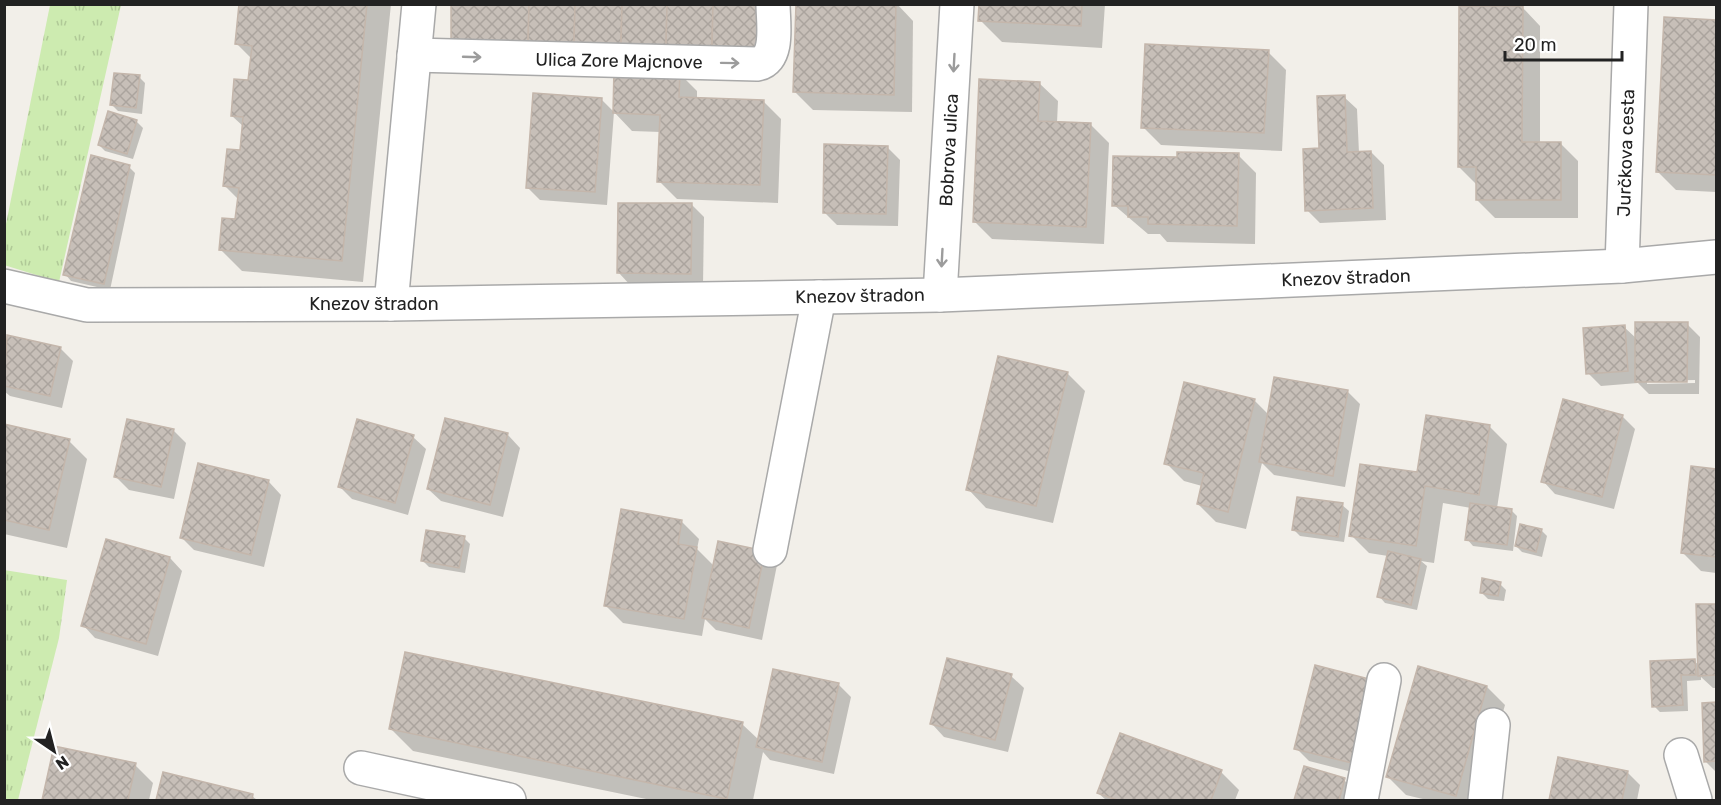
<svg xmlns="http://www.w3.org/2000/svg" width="1721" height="805" font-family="Rubik,sans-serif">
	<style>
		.grass { fill: url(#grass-tufts) }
		.shadow { fill: #0003; fill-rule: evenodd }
		.building { fill: url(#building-cross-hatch); stroke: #c4b6ab; stroke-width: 1.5 }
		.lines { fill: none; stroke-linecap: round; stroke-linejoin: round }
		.minor-casing { stroke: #a9a9a9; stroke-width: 36 }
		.minor { stroke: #fff; stroke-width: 33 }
		.oneway { stroke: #9c9c9c }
		.labels { text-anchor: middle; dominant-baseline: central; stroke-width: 6; stroke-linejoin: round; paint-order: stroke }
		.street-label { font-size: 18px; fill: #222; stroke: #fff }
	</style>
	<defs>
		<pattern id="grass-tufts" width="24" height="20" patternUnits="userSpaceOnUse" patternTransform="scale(1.5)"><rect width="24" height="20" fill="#cdebb0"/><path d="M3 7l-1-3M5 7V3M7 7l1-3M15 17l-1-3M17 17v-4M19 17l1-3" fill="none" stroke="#b0c997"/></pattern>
		<pattern id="building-cross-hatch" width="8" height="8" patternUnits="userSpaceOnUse" patternTransform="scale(1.5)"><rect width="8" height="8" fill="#c7bfb8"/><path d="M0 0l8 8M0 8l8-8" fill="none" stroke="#aba49e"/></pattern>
	</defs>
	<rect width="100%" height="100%" fill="#f2efe9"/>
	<g class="grass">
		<polygon points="50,5 121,5 59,282 4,265 5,229"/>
		<polygon points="4,570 67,580 59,638 18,800 5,800"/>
	</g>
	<g class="shadow">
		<polygon points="258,4 391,4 363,282 242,271 220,249 237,221 239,200 225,186 241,152 244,127 232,116 250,82 252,59 237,44"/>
		<polygon points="797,4 897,4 913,21 912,112 813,110 795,92"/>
		<polygon points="981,4 1105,4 1102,48 1002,42 980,20"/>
		<polygon points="1522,7 1540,26 1540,143 1560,143 1578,161 1578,218 1495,218 1477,200 1477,185 1459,167"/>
		<polygon points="1665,19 1716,21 1716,192 1676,190 1658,172"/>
		<polygon points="1268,52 1286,70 1282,151 1161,145 1143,127"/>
		<polygon points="679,73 697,91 697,99 763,101 781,119 778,203 677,199 659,181 661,132 632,131 614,112 607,205 540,200 527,187 601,99 614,112"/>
		<polygon points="139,77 145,83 142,114 118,111 112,105"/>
		<polygon points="1039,83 1058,101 1057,123 1091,125 1109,143 1104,244 992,239 974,221"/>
		<polygon points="1344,97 1357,109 1359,153 1371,152 1384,165 1386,220 1320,223 1307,210 1320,149"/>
		<polygon points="136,121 143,128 133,159 105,151 99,145"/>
		<polygon points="887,147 900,160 898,226 837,225 824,212"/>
		<polygon points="1238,155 1256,173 1255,244 1167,242 1160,234 1148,234 1114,205 1178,159"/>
		<polygon points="129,167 135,173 110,290 71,281 65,274"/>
		<polygon points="691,204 704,217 703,286 631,286 619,273"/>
		<path d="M1687 324 1700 337 1699 394H1649L1638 383 1601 386 1588 373 1624 327 1637 339ZM1695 380V383L1647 384V381Z"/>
		<polygon points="8,337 61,349 73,361 62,408 10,396 4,391 4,351"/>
		<polygon points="1067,373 1085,391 1053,523 986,508 968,489"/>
		<polygon points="1348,392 1360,404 1345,487 1274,475 1262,463 1246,529 1216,522 1198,504 1202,486 1184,481 1166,463 1254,400 1269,415"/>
		<polygon points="1622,416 1635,429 1614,509 1555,494 1543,481"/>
		<polygon points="446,419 508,435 520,448 503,517 441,501 428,489"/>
		<polygon points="4,426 69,441 87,459 67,548 4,534"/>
		<polygon points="1489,426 1507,444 1497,508 1511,510 1517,516 1513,551 1473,546 1467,539 1471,508 1443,503 1434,563 1421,561 1427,566 1417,610 1385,603 1379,596 1388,556 1369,553 1351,535 1418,474"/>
		<polygon points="173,430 186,443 174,499 129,490 116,477"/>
		<polygon points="413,437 426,449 408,515 352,499 340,487"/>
		<polygon points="199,465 269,482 281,495 264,567 194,550 181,537"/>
		<polygon points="1693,468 1716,471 1716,573 1701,571 1683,553"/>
		<polygon points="1342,505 1349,511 1344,542 1300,536 1294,530"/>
		<polygon points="681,521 699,539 697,549 714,566 765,552 777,565 762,640 716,630 705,619 702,636 623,623 605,605"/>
		<polygon points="1541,530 1547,536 1542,557 1522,552 1516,546"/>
		<polygon points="464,538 470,544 465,573 429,567 423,561"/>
		<polygon points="107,541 170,558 182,571 158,656 95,638 83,625"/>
		<polygon points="1500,584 1506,590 1504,601 1488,599 1481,592"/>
		<polygon points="1716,605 1716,688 1713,688 1701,677 1701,680 1687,681 1688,711 1660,712 1654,706 1652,663 1694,661 1700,666 1698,606"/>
		<polygon points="775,670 839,685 851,697 834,774 770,760 763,752 753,800 651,800 413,751 391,729 742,724 759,740"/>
		<polygon points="1011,676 1024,688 1008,752 944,737 932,724"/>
		<polygon points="1372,681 1364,775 1309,761 1296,748"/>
		<polygon points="1487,687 1505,705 1478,800 1427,800 1406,795 1388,777"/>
		<polygon points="1704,704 1716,704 1716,772 1705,761"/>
		<polygon points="56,748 135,765 153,783 149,800 44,800"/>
		<polygon points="1559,759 1627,772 1640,785 1637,800 1550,800"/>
		<polygon points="1305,768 1344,780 1362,798 1362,800 1296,800"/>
		<polygon points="1221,772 1239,790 1235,800 1106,800 1098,793"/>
		<polygon points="164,774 252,796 257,800 157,800"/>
	</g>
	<g class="building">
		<polygon points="239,4 367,4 342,261 219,250 222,218 235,219 239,188 223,186 227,149 240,150 243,117 231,116 234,79 248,80 252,46 235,44"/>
		<polygon points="451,4 529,4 528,43 451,41"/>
		<polygon points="529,4 575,4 574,44 528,43"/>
		<polygon points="575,4 622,4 621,45 574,44"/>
		<polygon points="622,4 667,4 666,46 621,45"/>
		<polygon points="667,4 713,4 712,47 666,46"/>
		<polygon points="713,4 762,4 760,48 712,47"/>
		<polygon points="796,4 896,4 894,95 793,92"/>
		<polygon points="979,4 1082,4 1081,26 978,21"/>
		<polygon points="1459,6 1523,6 1522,142 1561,142 1561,200 1476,200 1476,167 1458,167"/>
		<polygon points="1664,17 1716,20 1716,175 1656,172"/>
		<polygon points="1145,44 1269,50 1264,133 1141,128"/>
		<polygon points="614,69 680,72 679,97 764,100 760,185 657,182 660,115 613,113"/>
		<polygon points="114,73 140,75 136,108 110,105"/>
		<polygon points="979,79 1040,82 1038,121 1091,123 1086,227 973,222"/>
		<polygon points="533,93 602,98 595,192 526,188"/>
		<polygon points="1345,95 1347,152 1371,151 1373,208 1305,211 1303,149 1319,148 1317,96"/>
		<polygon points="108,111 137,120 127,154 98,145"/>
		<polygon points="824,144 888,146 886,214 823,213"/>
		<polygon points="1177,152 1239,153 1237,226 1148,224 1148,217 1128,217 1128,206 1112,206 1113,156 1177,157"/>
		<polygon points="91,155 130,165 104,284 63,275"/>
		<polygon points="618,203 692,203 691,274 617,273"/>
		<polygon points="1635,322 1688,322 1687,382 1635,382"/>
		<polygon points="1625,325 1628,371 1586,374 1583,328"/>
		<polygon points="7,335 61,347 50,396 4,386"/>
		<polygon points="998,356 1068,372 1036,506 966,490"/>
		<polygon points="1274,377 1348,390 1333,476 1259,462"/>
		<polygon points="1184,382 1255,399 1228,512 1197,504 1204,473 1164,464"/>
		<polygon points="1563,399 1623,415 1602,497 1541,482"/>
		<polygon points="1426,415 1490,425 1479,495 1425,486 1416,546 1349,536 1360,464 1417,472"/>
		<polygon points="445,418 508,433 490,505 427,489"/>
		<polygon points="127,419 174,429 161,487 114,477"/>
		<polygon points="357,419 414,435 395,503 338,487"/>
		<polygon points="4,424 70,439 49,530 4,520"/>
		<polygon points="198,463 269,480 251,555 180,538"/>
		<polygon points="1691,466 1716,469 1716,557 1681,553"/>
		<polygon points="1297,497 1343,503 1338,537 1292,530"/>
		<polygon points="1470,503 1512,509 1507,545 1465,540"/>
		<polygon points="621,509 682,520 678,544 697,547 684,619 604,606"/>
		<polygon points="1520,524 1542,529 1536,552 1515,546"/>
		<polygon points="426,530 465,536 459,568 421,561"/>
		<polygon points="106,539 170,557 146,644 81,626"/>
		<polygon points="718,541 765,551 749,628 702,618"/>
		<polygon points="1388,551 1421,559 1411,605 1377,597"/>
		<polygon points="1482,578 1501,582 1498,596 1480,593"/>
		<polygon points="1696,604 1716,604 1716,675 1698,676"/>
		<polygon points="405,652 743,722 727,799 389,729"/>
		<polygon points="947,658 1012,674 995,740 930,724"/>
		<polygon points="1695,659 1696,675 1681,675 1683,705 1652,707 1650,661"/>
		<polygon points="1315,665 1373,680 1352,763 1294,749"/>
		<polygon points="1418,666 1487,686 1456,796 1386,777"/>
		<polygon points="773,669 839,683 822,762 756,747"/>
		<polygon points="1716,702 1716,761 1704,762 1702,703"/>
		<polygon points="1120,733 1222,770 1211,800 1117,800 1097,793"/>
		<polygon points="54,746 136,763 128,800 42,800"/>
		<polygon points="1558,757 1628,771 1622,800 1549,800"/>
		<polygon points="1304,766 1345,778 1339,800 1294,800"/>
		<polygon points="163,772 253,794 252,800 156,800"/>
	</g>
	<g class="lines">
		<g class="minor-casing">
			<g id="minor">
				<path d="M414 55 757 64C780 60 773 22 773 4"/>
				<polyline points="1622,266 1631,4"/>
				<polyline points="4,286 87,305 391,304 940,295 1622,266 1716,257"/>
				<polyline points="940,295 957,4"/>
				<polyline points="391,304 419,4"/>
				<polyline points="770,550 819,297"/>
				<polyline points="1681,755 1695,800"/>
				<polyline points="361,768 509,800"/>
				<polyline points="1361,800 1384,680"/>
				<polyline points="1485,800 1493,725"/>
			</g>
		</g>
		<use href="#minor" class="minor"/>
	</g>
	<defs><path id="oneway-shaft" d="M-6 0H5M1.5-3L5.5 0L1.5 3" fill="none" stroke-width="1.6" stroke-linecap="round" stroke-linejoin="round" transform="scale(1.5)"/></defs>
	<g class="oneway">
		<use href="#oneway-shaft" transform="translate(472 57) rotate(2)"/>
		<use href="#oneway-shaft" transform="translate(730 63) rotate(1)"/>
		<use href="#oneway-shaft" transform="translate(954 63) rotate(93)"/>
		<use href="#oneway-shaft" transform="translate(942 258) rotate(93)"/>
	</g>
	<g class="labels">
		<g class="street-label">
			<text transform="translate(619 61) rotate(1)">Ulica Zore Majcnove</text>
			<text transform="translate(949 150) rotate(-87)">Bobrova ulica</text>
			<text transform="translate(1626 153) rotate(-88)">Jurčkova cesta</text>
			<text transform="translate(1346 278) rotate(-2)">Knezov štradon</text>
			<text transform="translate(860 296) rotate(-1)">Knezov štradon</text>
			<text x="374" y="304">Knezov štradon</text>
		</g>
	</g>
	<rect width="1721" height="805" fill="none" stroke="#222222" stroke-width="12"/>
	<g transform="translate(54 751) rotate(145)" stroke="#ffffff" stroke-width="4.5" paint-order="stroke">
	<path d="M0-4.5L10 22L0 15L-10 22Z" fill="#222222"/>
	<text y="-9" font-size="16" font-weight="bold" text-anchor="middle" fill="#222222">N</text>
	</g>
	<path d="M1505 51v9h117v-9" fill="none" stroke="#222222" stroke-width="3"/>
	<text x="1514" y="51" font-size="18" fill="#222222" stroke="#ffffff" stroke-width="4.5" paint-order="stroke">20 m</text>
</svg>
